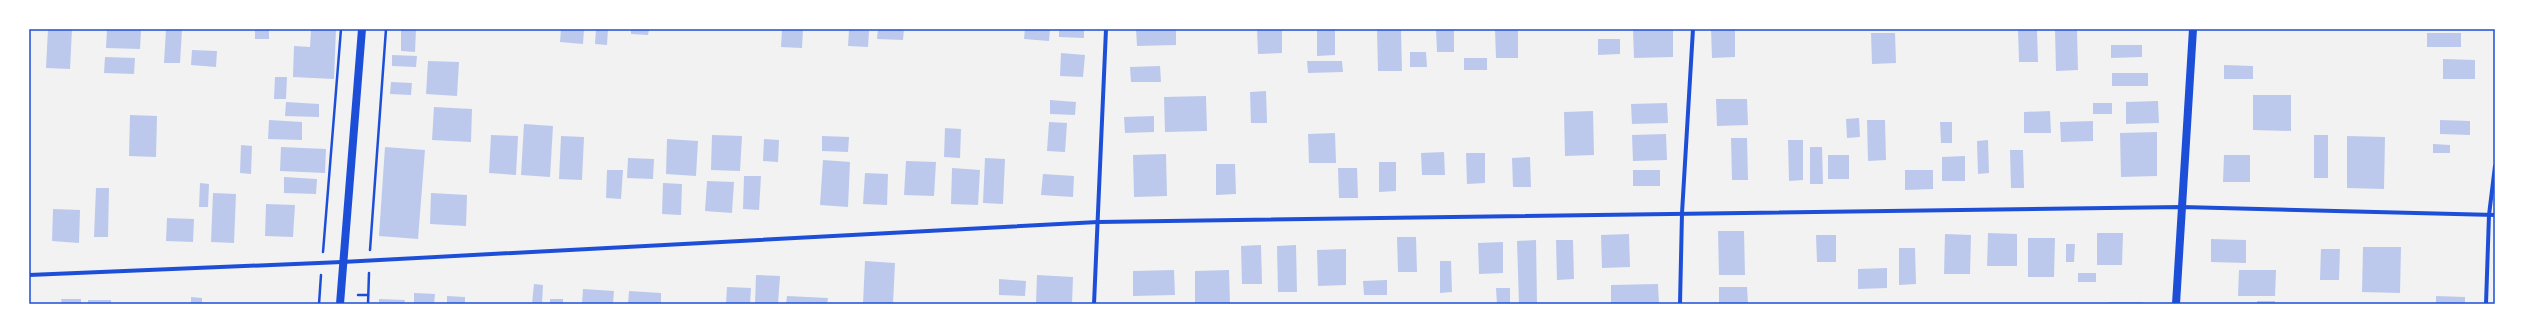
<svg xmlns="http://www.w3.org/2000/svg" width="2524" height="333" font-family="'Work Sans',sans-serif">
	<style>
		.building { fill: #bdc9ec }
		.lines { fill: none; stroke-linecap: round; stroke-linejoin: round }
		.path { stroke: #1d4ed8; stroke-width: 2.5 }
		.minor { stroke: #1d4ed8; stroke-width: 4 }
		.secondary { stroke: #1d4ed8; stroke-width: 8 }
		.neatline { fill: none; stroke: #1d4ed8; stroke-width: 1.5 }
	</style>
	<rect width="100%" height="100%" fill="#f2f2f2"/>
	<g class="building">
		<polygon points="48,29 72,29 70,69 46,68"/>
		<polygon points="107,29 141,29 140,49 106,48"/>
		<polygon points="166,29 182,29 180,63 164,63"/>
		<rect x="255" y="29" width="14" height="10"/>
		<polygon points="311,29 336,29 334,79 293,77 294,46 310,47"/>
		<polygon points="401,29 416,29 415,52 401,51"/>
		<polygon points="561,29 584,29 583,44 560,42"/>
		<polygon points="596,29 608,29 607,45 595,44"/>
		<polygon points="631,29 649,29 648,35 631,34"/>
		<polygon points="782,29 803,29 802,48 781,47"/>
		<polygon points="878,29 904,29 903,40 877,39"/>
		<polygon points="1025,29 1050,29 1049,41 1024,39"/>
		<polygon points="1059,29 1084,29 1084,38 1059,37"/>
		<polygon points="1136,29 1176,29 1176,45 1137,46"/>
		<polygon points="1257,29 1282,29 1282,53 1258,54"/>
		<polygon points="1317,29 1335,29 1335,55 1317,56"/>
		<polygon points="1377,29 1401,29 1402,71 1378,71"/>
		<polygon points="1436,29 1454,29 1454,52 1437,52"/>
		<polygon points="1495,29 1518,29 1518,58 1496,58"/>
		<polygon points="1633,29 1673,29 1673,57 1634,58"/>
		<polygon points="1711,29 1735,29 1735,57 1712,58"/>
		<polygon points="2055,29 2077,29 2078,70 2056,71"/>
		<polygon points="849,30 869,31 868,47 848,46"/>
		<polygon points="2018,30 2037,30 2038,62 2019,62"/>
		<polygon points="1871,33 1895,33 1896,63 1872,64"/>
		<rect x="2427" y="33" width="34" height="14"/>
		<polygon points="1598,39 1620,39 1620,54 1598,55"/>
		<polygon points="2111,45 2142,45 2142,57 2111,58"/>
		<polygon points="192,50 217,51 216,67 191,65"/>
		<polygon points="1410,52 1426,52 1427,67 1410,67"/>
		<polygon points="1061,53 1085,55 1083,77 1060,76"/>
		<polygon points="392,55 417,56 416,67 392,66"/>
		<polygon points="105,57 135,58 134,74 104,73"/>
		<rect x="1464" y="58" width="23" height="12"/>
		<polygon points="2443,59 2475,60 2475,79 2443,79"/>
		<polygon points="428,61 459,62 457,96 426,94"/>
		<polygon points="1307,61 1342,61 1343,72 1308,73"/>
		<polygon points="2224,65 2253,66 2253,79 2224,79"/>
		<polygon points="1160,66 1161,82 1131,82 1130,67"/>
		<rect x="2112" y="73" width="36" height="13"/>
		<polygon points="275,77 287,77 286,99 274,99"/>
		<polygon points="391,82 412,83 411,95 390,94"/>
		<polygon points="1266,91 1267,123 1251,123 1250,92"/>
		<polygon points="2253,95 2291,95 2291,131 2253,130"/>
		<polygon points="1206,96 1207,131 1165,132 1164,97"/>
		<polygon points="1716,99 1747,99 1748,125 1717,126"/>
		<polygon points="1050,100 1076,102 1075,115 1050,114"/>
		<polygon points="2158,101 2159,123 2126,124 2126,102"/>
		<polygon points="286,102 319,104 319,117 285,116"/>
		<polygon points="1667,103 1668,123 1632,124 1631,104"/>
		<rect x="2093" y="103" width="19" height="11"/>
		<polygon points="434,107 472,109 471,142 432,140"/>
		<polygon points="1593,111 1594,155 1565,156 1564,112"/>
		<polygon points="2050,111 2051,133 2024,133 2024,112"/>
		<polygon points="130,115 157,116 156,157 129,156"/>
		<polygon points="1154,116 1154,132 1125,133 1124,117"/>
		<polygon points="1859,118 1860,137 1847,138 1846,119"/>
		<polygon points="269,120 302,122 302,140 268,139"/>
		<polygon points="1867,120 1885,120 1886,160 1868,161"/>
		<polygon points="2440,120 2470,121 2470,135 2440,134"/>
		<polygon points="2093,121 2093,141 2061,142 2060,122"/>
		<polygon points="1049,122 1067,123 1065,152 1047,151"/>
		<polygon points="1940,122 1952,122 1952,143 1941,143"/>
		<polygon points="524,124 553,126 550,177 521,175"/>
		<polygon points="945,128 961,129 960,158 944,157"/>
		<polygon points="2157,132 2157,176 2121,177 2120,133"/>
		<polygon points="1335,133 1336,163 1309,163 1308,134"/>
		<polygon points="1666,134 1667,160 1633,161 1632,135"/>
		<polygon points="491,135 518,136 516,175 489,173"/>
		<polygon points="712,135 742,136 740,171 711,170"/>
		<rect x="2314" y="135" width="14" height="43"/>
		<polygon points="561,136 584,137 582,180 559,179"/>
		<polygon points="822,136 849,137 848,152 822,151"/>
		<polygon points="2347,136 2385,137 2384,189 2347,188"/>
		<polygon points="1731,138 1747,138 1748,180 1732,180"/>
		<polygon points="667,139 698,141 696,176 666,174"/>
		<polygon points="764,139 779,140 778,162 763,161"/>
		<polygon points="1788,140 1803,140 1803,180 1789,181"/>
		<polygon points="1988,140 1989,173 1978,174 1977,141"/>
		<polygon points="2433,144 2450,145 2450,153 2433,153"/>
		<polygon points="241,145 252,146 251,174 240,173"/>
		<polygon points="281,147 326,149 325,173 280,171"/>
		<polygon points="385,147 425,150 418,239 379,236"/>
		<polygon points="1810,147 1822,147 1823,184 1810,184"/>
		<polygon points="2010,150 2023,150 2024,188 2011,188"/>
		<polygon points="1444,152 1445,175 1422,175 1421,153"/>
		<polygon points="1466,153 1485,153 1485,183 1467,184"/>
		<polygon points="1166,154 1167,196 1134,197 1133,155"/>
		<rect x="1828" y="155" width="21" height="24"/>
		<polygon points="2224,155 2250,155 2250,182 2223,182"/>
		<polygon points="1965,156 1965,181 1942,181 1942,157"/>
		<polygon points="1530,157 1531,187 1513,187 1512,158"/>
		<polygon points="628,158 654,159 653,179 627,178"/>
		<polygon points="985,158 1005,159 1003,204 983,203"/>
		<polygon points="823,160 850,162 848,207 820,205"/>
		<polygon points="906,161 936,162 934,196 904,195"/>
		<polygon points="1379,162 1396,162 1396,191 1379,192"/>
		<polygon points="1216,164 1235,164 1236,194 1216,195"/>
		<polygon points="952,168 980,170 978,205 951,204"/>
		<polygon points="1338,168 1357,168 1358,198 1339,198"/>
		<polygon points="607,170 623,170 621,199 606,198"/>
		<rect x="1633" y="170" width="27" height="16"/>
		<polygon points="1905,170 1933,170 1933,189 1905,190"/>
		<polygon points="865,173 888,174 887,205 863,204"/>
		<polygon points="1043,174 1074,176 1073,197 1041,195"/>
		<polygon points="744,176 761,176 759,210 743,209"/>
		<polygon points="284,177 317,179 316,194 284,193"/>
		<polygon points="707,181 734,182 732,213 705,211"/>
		<polygon points="200,183 209,184 208,207 199,207"/>
		<polygon points="663,183 682,184 681,215 662,214"/>
		<polygon points="96,188 109,188 108,237 94,237"/>
		<polygon points="213,193 236,194 234,243 211,242"/>
		<polygon points="431,193 467,195 466,226 430,224"/>
		<polygon points="266,204 295,205 293,237 265,236"/>
		<polygon points="53,209 80,210 79,243 52,241"/>
		<polygon points="167,218 194,219 193,242 166,241"/>
		<polygon points="1718,231 1744,231 1745,275 1719,275"/>
		<polygon points="1988,233 2017,234 2017,266 1987,266"/>
		<polygon points="2097,233 2123,233 2122,265 2097,265"/>
		<polygon points="1629,234 1630,267 1602,268 1601,235"/>
		<polygon points="1945,234 1971,235 1970,274 1944,274"/>
		<polygon points="1816,235 1836,235 1836,262 1817,262"/>
		<polygon points="1397,237 1416,237 1417,272 1398,272"/>
		<polygon points="2028,238 2055,238 2054,277 2028,277"/>
		<polygon points="2211,239 2246,240 2246,263 2211,262"/>
		<polygon points="1536,240 1537,304 1519,304 1517,241"/>
		<polygon points="1556,240 1573,240 1574,279 1557,280"/>
		<polygon points="1503,242 1503,273 1479,274 1478,243"/>
		<polygon points="2066,244 2075,244 2074,262 2066,262"/>
		<polygon points="1261,245 1262,284 1242,284 1241,246"/>
		<polygon points="1296,245 1297,292 1278,292 1277,246"/>
		<polygon points="2363,247 2401,247 2400,293 2362,292"/>
		<polygon points="1899,248 1915,248 1916,284 1899,285"/>
		<polygon points="1346,249 1346,285 1318,286 1317,250"/>
		<polygon points="2321,249 2340,249 2339,280 2320,280"/>
		<polygon points="865,261 895,263 893,304 863,304"/>
		<polygon points="1440,261 1451,261 1452,292 1440,293"/>
		<polygon points="1887,268 1887,288 1858,289 1858,269"/>
		<polygon points="1174,270 1175,295 1133,296 1133,271"/>
		<polygon points="1229,270 1230,304 1195,304 1195,271"/>
		<polygon points="2239,270 2276,270 2275,296 2238,296"/>
		<rect x="2078" y="273" width="18" height="9"/>
		<polygon points="756,275 780,276 778,304 755,304"/>
		<polygon points="1037,275 1073,277 1072,304 1036,303"/>
		<polygon points="999,279 1026,281 1025,296 999,295"/>
		<polygon points="1387,280 1387,295 1364,295 1363,281"/>
		<polygon points="534,284 543,285 542,304 532,304"/>
		<polygon points="1658,284 1659,304 1611,304 1611,285"/>
		<polygon points="727,287 751,288 750,304 726,304"/>
		<polygon points="1719,287 1747,287 1748,304 1719,304"/>
		<polygon points="1496,288 1510,288 1510,304 1497,304"/>
		<polygon points="583,289 614,291 613,304 582,304"/>
		<polygon points="629,291 661,293 661,304 628,304"/>
		<polygon points="414,293 435,294 434,304 414,304"/>
		<polygon points="447,296 465,297 465,304 447,304"/>
		<polygon points="787,296 828,298 827,304 786,304"/>
		<polygon points="2436,296 2465,297 2465,304 2436,304"/>
		<polygon points="191,297 202,298 202,304 191,304"/>
		<polygon points="61,299 81,299 81,304 62,304"/>
		<polygon points="379,299 405,300 404,304 379,304"/>
		<rect x="550" y="299" width="13" height="5"/>
		<rect x="88" y="300" width="23" height="4"/>
		<rect x="2257" y="301" width="18" height="3"/>
		<rect x="2109" y="302" width="34" height="2"/>
	</g>
	<g class="lines">
		<g class="path">
			<polyline points="370,250 386,29"/>
			<polyline points="323,252 341,29"/>
			<polyline points="358,295 368,295"/>
			<polyline points="319,304 321,275"/>
			<polyline points="368,304 369,273"/>
		</g>
		<g class="minor">
			<polyline points="29,275 342,262 1098,222 2182,207 2495,215"/>
			<polyline points="1094,304 1106,29"/>
			<polyline points="1680,304 1682,213 1693,29"/>
			<polyline points="2486,304 2489,215 2495,166"/>
		</g>
		<g class="secondary">
			<polyline points="340,304 362,29"/>
			<polyline points="2176,304 2193,29"/>
		</g>
	</g>
	<rect width="2524" height="333" fill="none" stroke="#ffffff" stroke-width="60"/>
	<rect x="30" y="30" width="2464" height="273" class="neatline"/>
</svg>
